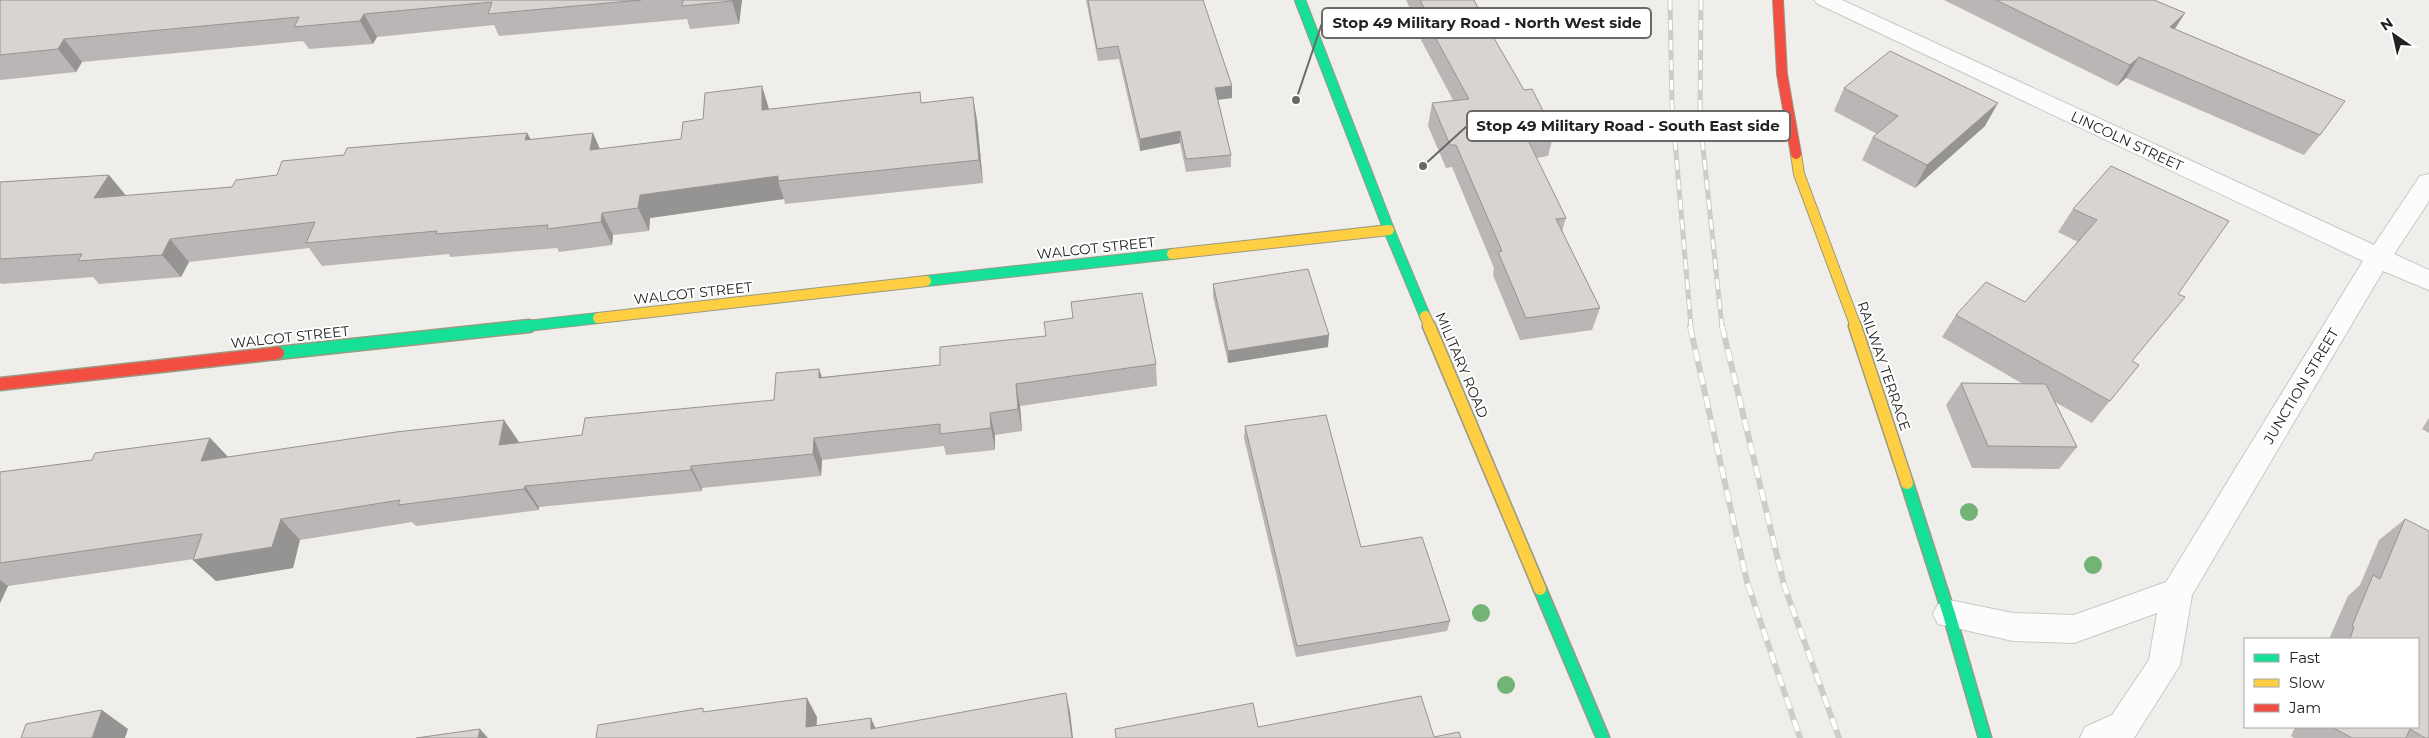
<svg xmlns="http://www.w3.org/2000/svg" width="2429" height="738" font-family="Montserrat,sans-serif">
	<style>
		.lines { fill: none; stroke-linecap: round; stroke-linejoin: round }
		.street-casing { stroke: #c9c8c7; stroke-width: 2 }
		.fast-far1-casing { stroke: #999a82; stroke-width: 12 }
		.fast-casing { stroke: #999a82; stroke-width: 15 }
		.slow-far1-casing { stroke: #999a82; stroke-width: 12 }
		.slow-casing { stroke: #999a82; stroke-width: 15 }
		.jam-far1-casing { stroke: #999a82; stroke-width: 12 }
		.jam-casing { stroke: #999a82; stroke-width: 15 }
		.street { fill: #fdfcfc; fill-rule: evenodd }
		.fast-far1 { stroke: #16e098; stroke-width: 10 }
		.fast { stroke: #16e098; stroke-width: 12 }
		.slow-far1 { stroke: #ffcf43; stroke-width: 10 }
		.slow { stroke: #ffcf43; stroke-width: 12 }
		.jam-far1 { stroke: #f24e42; stroke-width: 10 }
		.jam { stroke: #f24e42; stroke-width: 12 }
		.rail-far1-casing { stroke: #ccc; stroke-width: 5 }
		.rail-casing { stroke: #ccc; stroke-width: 6 }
		.rail-far1 { stroke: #fff; stroke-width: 3; stroke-dasharray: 10; stroke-linecap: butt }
		.rail { stroke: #fff; stroke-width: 4.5; stroke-dasharray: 12; stroke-linecap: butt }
		.tree { fill: #73b476 }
		.wall { fill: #b9b6b5 }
		.shaded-wall { fill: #969493 }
		.building { fill: #d7d4d2; stroke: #969493 }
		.labels { text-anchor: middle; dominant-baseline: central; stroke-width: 4; stroke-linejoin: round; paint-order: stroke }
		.street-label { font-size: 14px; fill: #222; stroke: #fff }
		.leader { fill: none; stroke: #6a6968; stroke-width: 2 }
		.callout-dot { fill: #6a6968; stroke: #fff; stroke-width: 2 }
		.callout { fill: #fff; stroke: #6a6968; stroke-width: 2 }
		.callout-label { font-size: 15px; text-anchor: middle; font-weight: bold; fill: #222 }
	</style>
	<rect width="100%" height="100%" fill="#f0eeeb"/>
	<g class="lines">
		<g class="street-casing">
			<polygon id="street" points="1814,0 1842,0 2374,245 2420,176 2429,174 2429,201 2394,254 2429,270 2429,290 2383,271 2192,595 2180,665 2134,738 2080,738 2085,727 2112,715 2149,660 2157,613 2074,643 2013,641 1938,624 1933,614 1938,604 1949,600 2013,613 2074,615 2166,582 2363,261 1818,4"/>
		</g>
		<g class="fast-far1-casing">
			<g id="fast-far1">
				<polyline points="1300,0 1389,230 1425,316"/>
				<polyline points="926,281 1172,254"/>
				<polyline points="518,327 598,318"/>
			</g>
		</g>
		<g class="fast-casing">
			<g id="fast">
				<polyline points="278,353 529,326"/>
				<polyline points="1907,483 1949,614 1985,738"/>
				<polyline points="1540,589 1603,738"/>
			</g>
		</g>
		<g class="slow-far1-casing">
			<g id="slow-far1">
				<polyline points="1796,154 1799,174 1856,327"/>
				<polyline points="1172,254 1389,230"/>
				<polyline points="1425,316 1430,327"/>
				<polyline points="598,318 926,281"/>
			</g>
		</g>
		<g class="slow-casing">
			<g id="slow">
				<polyline points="1429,326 1540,589"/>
				<polyline points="1855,326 1907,483"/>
			</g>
		</g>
		<g class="jam-far1-casing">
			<polyline id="jam-far1" points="1778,0 1782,74 1796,154"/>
		</g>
		<g class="jam-casing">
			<polyline id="jam" points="0,384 278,353"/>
		</g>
		<use href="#street" class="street"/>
		<use href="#fast-far1" class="fast-far1"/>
		<use href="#fast" class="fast"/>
		<use href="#slow-far1" class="slow-far1"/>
		<use href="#slow" class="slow"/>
		<use href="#jam-far1" class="jam-far1"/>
		<use href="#jam" class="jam"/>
		<g class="rail-far1-casing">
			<g id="rail-far1">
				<polyline points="1670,0 1672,106 1691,327"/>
				<polyline points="1701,0 1700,119 1722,327"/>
			</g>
		</g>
		<g class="rail-casing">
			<g id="rail">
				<polyline points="1690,326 1747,582 1800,738"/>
				<polyline points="1722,326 1784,585 1839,738"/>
			</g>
		</g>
		<use href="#rail-far1" class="rail-far1"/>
		<use href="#rail" class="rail"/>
	</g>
	<g class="tree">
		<circle cx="1969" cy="512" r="9"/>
		<circle cx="2093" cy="565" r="9"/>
		<circle cx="1481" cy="613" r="9"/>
		<circle cx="1506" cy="685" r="9"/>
	</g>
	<g class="wall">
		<polygon points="0,0 742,0 739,24 690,29 687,19 499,36 494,25 377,37 373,44 309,49 303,41 82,62 76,72 0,80"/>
		<polygon points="1086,0 1203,0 1232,86 1232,98 1218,100 1231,155 1231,167 1186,172 1180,143 1140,151 1119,59 1098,61"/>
		<polygon points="1406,0 1474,0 1491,33 1524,90 1554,133 1548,156 1536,158 1566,218 1562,231 1600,308 1592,330 1520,340 1493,275 1494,268 1452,167 1446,168 1428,126 1432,103 1453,100 1421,40 1422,34"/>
		<polygon points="1944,0 2154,0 2185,13 2175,29 2320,135 2304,155 2126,78 2117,86"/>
		<polygon points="1844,88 1985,126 1915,188 1862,160 1873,137 1877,134 1834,111"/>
		<polygon points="922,103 977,120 983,183 785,204 784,199 650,218 649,231 613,235 612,245 559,252 557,248 450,257 449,254 322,266 309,248 189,262 181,277 99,284 93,277 1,284 0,282 0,182 109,175 125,196 232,187 277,175 344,155 527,133 531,139 600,149 681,139 703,119 769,109"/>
		<polygon points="2111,166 2178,294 2132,361 2139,365 2092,423 2055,402 2077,447 2059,469 1972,468 1946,405 1961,383 2023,384 1942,337 1956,315 2025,302 2078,242 2058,232 2073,209"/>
		<polygon points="1213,284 1328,347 1228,363 1213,296"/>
		<polygon points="1071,302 1156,364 1157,386 1020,406 1022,431 995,435 995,450 946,455 944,446 822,460 821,476 702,488 702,491 539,507 539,510 416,526 412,522 300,540 293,568 216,581 193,560 194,559 8,586 0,603 0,472 92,460 210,438 228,457 519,442 518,443 582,435 774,400 822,377 940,365 1046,336 1073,318"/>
		<polygon points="2429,418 2429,433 2422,429"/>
		<polygon points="1245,426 1361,547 1450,621 1447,631 1296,657 1244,438"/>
		<polygon points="2405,519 2429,738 2294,738 2291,736 2295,727 2418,727 2418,639 2329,639 2348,596 2360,585 2379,540"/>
	</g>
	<g class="shaded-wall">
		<polygon points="732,0 742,0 739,24 732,1"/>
		<polygon points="2185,13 2171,34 2170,27"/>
		<polygon points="364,14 377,37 373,44 360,21"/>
		<polygon points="64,39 82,62 76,72 58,49"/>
		<polygon points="2139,57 2126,78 2117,86 2130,65"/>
		<polygon points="762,86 769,109 769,133 762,110"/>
		<polygon points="1232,86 1232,98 1215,100 1215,88"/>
		<polygon points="973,97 977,120 983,183 979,160"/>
		<polygon points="1998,103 1985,126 1915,188 1927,165"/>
		<polygon points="1180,131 1180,143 1140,151 1140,139"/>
		<polygon points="527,133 539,156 525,140"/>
		<polygon points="593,133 603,156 590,150"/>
		<polygon points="109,175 128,198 94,198"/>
		<polygon points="778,176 778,181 784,199 650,218 649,231 638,208 640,195"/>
		<polygon points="602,213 613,235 612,245 601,222"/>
		<polygon points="170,239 189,262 181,277 162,255"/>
		<polygon points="1329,335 1328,347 1228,363 1228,351"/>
		<polygon points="819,369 827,391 819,378"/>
		<polygon points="1016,384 1020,406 1022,431 1018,409"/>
		<polygon points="990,413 995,435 995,450 991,428"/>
		<polygon points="504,420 519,442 514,467 499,445"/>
		<polygon points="210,438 231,460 201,461"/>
		<polygon points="814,438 822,460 821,476 813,454"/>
		<polygon points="691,466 702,488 702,491 691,470"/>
		<polygon points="525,486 539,507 539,510 524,489"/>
		<polygon points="281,519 300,540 293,568 216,581 193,560"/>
		<polygon points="0,580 8,586 0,603"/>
		<polygon points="1066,693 1070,712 1073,738 1072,738"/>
		<polygon points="807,698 817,717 816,738 806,727"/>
		<polygon points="102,710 128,729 125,738 92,738"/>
		<polygon points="871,718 879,736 871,729"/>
		<polygon points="480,729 488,738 478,738"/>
	</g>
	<g class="building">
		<polygon points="0,0 641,0 488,14 492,2 364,14 360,21 294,27 299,17 64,39 58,49 0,55"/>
		<polygon points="683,0 732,0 732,1 682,6"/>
		<polygon points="1088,0 1203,0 1232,86 1215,88 1231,155 1186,159 1180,131 1140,139 1118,46 1097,49"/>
		<polygon points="1420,0 1474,0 1491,33 1524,90 1532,89 1554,133 1526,136 1566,218 1556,219 1600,308 1526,318 1498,252 1502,251 1456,145 1450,145 1432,103 1469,99 1424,17 1428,16"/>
		<polygon points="1996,0 2154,0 2185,13 2170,27 2345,101 2320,135 2139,57 2130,65"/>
		<polygon points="1890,51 1998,103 1927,165 1873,137 1898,116 1844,88"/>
		<polygon points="762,86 762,110 920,92 921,103 973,97 979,160 778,181 778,176 640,195 638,208 602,213 601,222 547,229 548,225 436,234 437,231 306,243 315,222 170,239 162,255 78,261 82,254 0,259 0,182 109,175 94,198 232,187 236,180 277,175 282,161 344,155 347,148 527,133 525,140 593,133 590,150 681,139 683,122 703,119 705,93"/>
		<polygon points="2111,166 2229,221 2178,294 2185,297 2132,361 2139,365 2110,401 1956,315 1986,282 2025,302 2097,220 2073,209"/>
		<polygon points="1308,269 1329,335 1228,351 1213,284"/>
		<polygon points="1142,293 1156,364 1016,384 1018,409 990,413 991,428 940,434 940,424 814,438 813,454 691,466 691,470 525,486 524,489 398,505 400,500 281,519 272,547 193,560 202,534 0,563 0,472 92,460 95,453 210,438 201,461 396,432 504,420 499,445 582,435 585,418 774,400 776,373 819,369 819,378 940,365 940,347 1046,336 1044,322 1073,318 1071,302"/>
		<polygon points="1961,383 2046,384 2077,447 1988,446"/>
		<polygon points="1326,415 1361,547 1422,537 1450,621 1297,646 1245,426"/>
		<polygon points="2405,519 2429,531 2429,738 2425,738 2410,729 2406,738 2352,738 2332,727 2418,727 2418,639 2350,639 2354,627 2352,626 2373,575 2380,579"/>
		<polygon points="1066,693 1072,738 596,738 598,725 703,708 703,712 807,698 806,727 871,718 871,729"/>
		<polygon points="1421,696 1434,737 1459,732 1461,738 1116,738 1115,729 1253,703 1258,727"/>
		<polygon points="102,710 92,738 21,738 26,724"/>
		<polygon points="480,729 478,738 416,738"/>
	</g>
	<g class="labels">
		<g class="street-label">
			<text transform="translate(2127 141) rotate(25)">LINCOLN STREET</text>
			<text transform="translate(1096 248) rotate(-6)">WALCOT STREET</text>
			<text transform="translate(693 293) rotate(-6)">WALCOT STREET</text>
			<text transform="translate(290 337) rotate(-6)">WALCOT STREET</text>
			<text transform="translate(1462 365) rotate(67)">MILITARY ROAD</text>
			<text transform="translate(1884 366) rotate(71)">RAILWAY TERRACE</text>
			<text transform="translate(2301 386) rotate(-59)">JUNCTION STREET</text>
		</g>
	</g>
	<path class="leader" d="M1296 100L1322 23M1423 166L1467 126"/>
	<g class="callout-dot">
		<circle cx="1296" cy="100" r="5"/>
		<circle cx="1423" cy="166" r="5"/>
	</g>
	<g class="callout">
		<rect x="1322" y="8" width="329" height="30" rx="5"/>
		<rect x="1467" y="111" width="323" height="30" rx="5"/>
	</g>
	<g class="callout-label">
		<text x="1487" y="28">Stop 49 Military Road - North West side</text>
		<text x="1628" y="131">Stop 49 Military Road - South East side</text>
	</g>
	<rect x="2244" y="638" width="175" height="90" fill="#ffffff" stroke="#a7a7a7"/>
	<rect x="2254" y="654" width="25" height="8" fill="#16e098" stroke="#a7a7a7"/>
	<text x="2289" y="663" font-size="15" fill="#222222">Fast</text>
	<rect x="2254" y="679" width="25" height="8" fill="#ffcf43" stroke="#a7a7a7"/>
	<text x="2289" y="688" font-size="15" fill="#222222">Slow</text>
	<rect x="2254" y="704" width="25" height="8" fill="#f24e42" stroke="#a7a7a7"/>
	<text x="2289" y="713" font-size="15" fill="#222222">Jam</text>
	<g transform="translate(2394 35) rotate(326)" stroke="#ffffff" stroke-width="4" paint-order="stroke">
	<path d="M0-4L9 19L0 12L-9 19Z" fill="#222222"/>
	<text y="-8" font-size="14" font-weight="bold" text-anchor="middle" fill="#222222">N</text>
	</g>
</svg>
